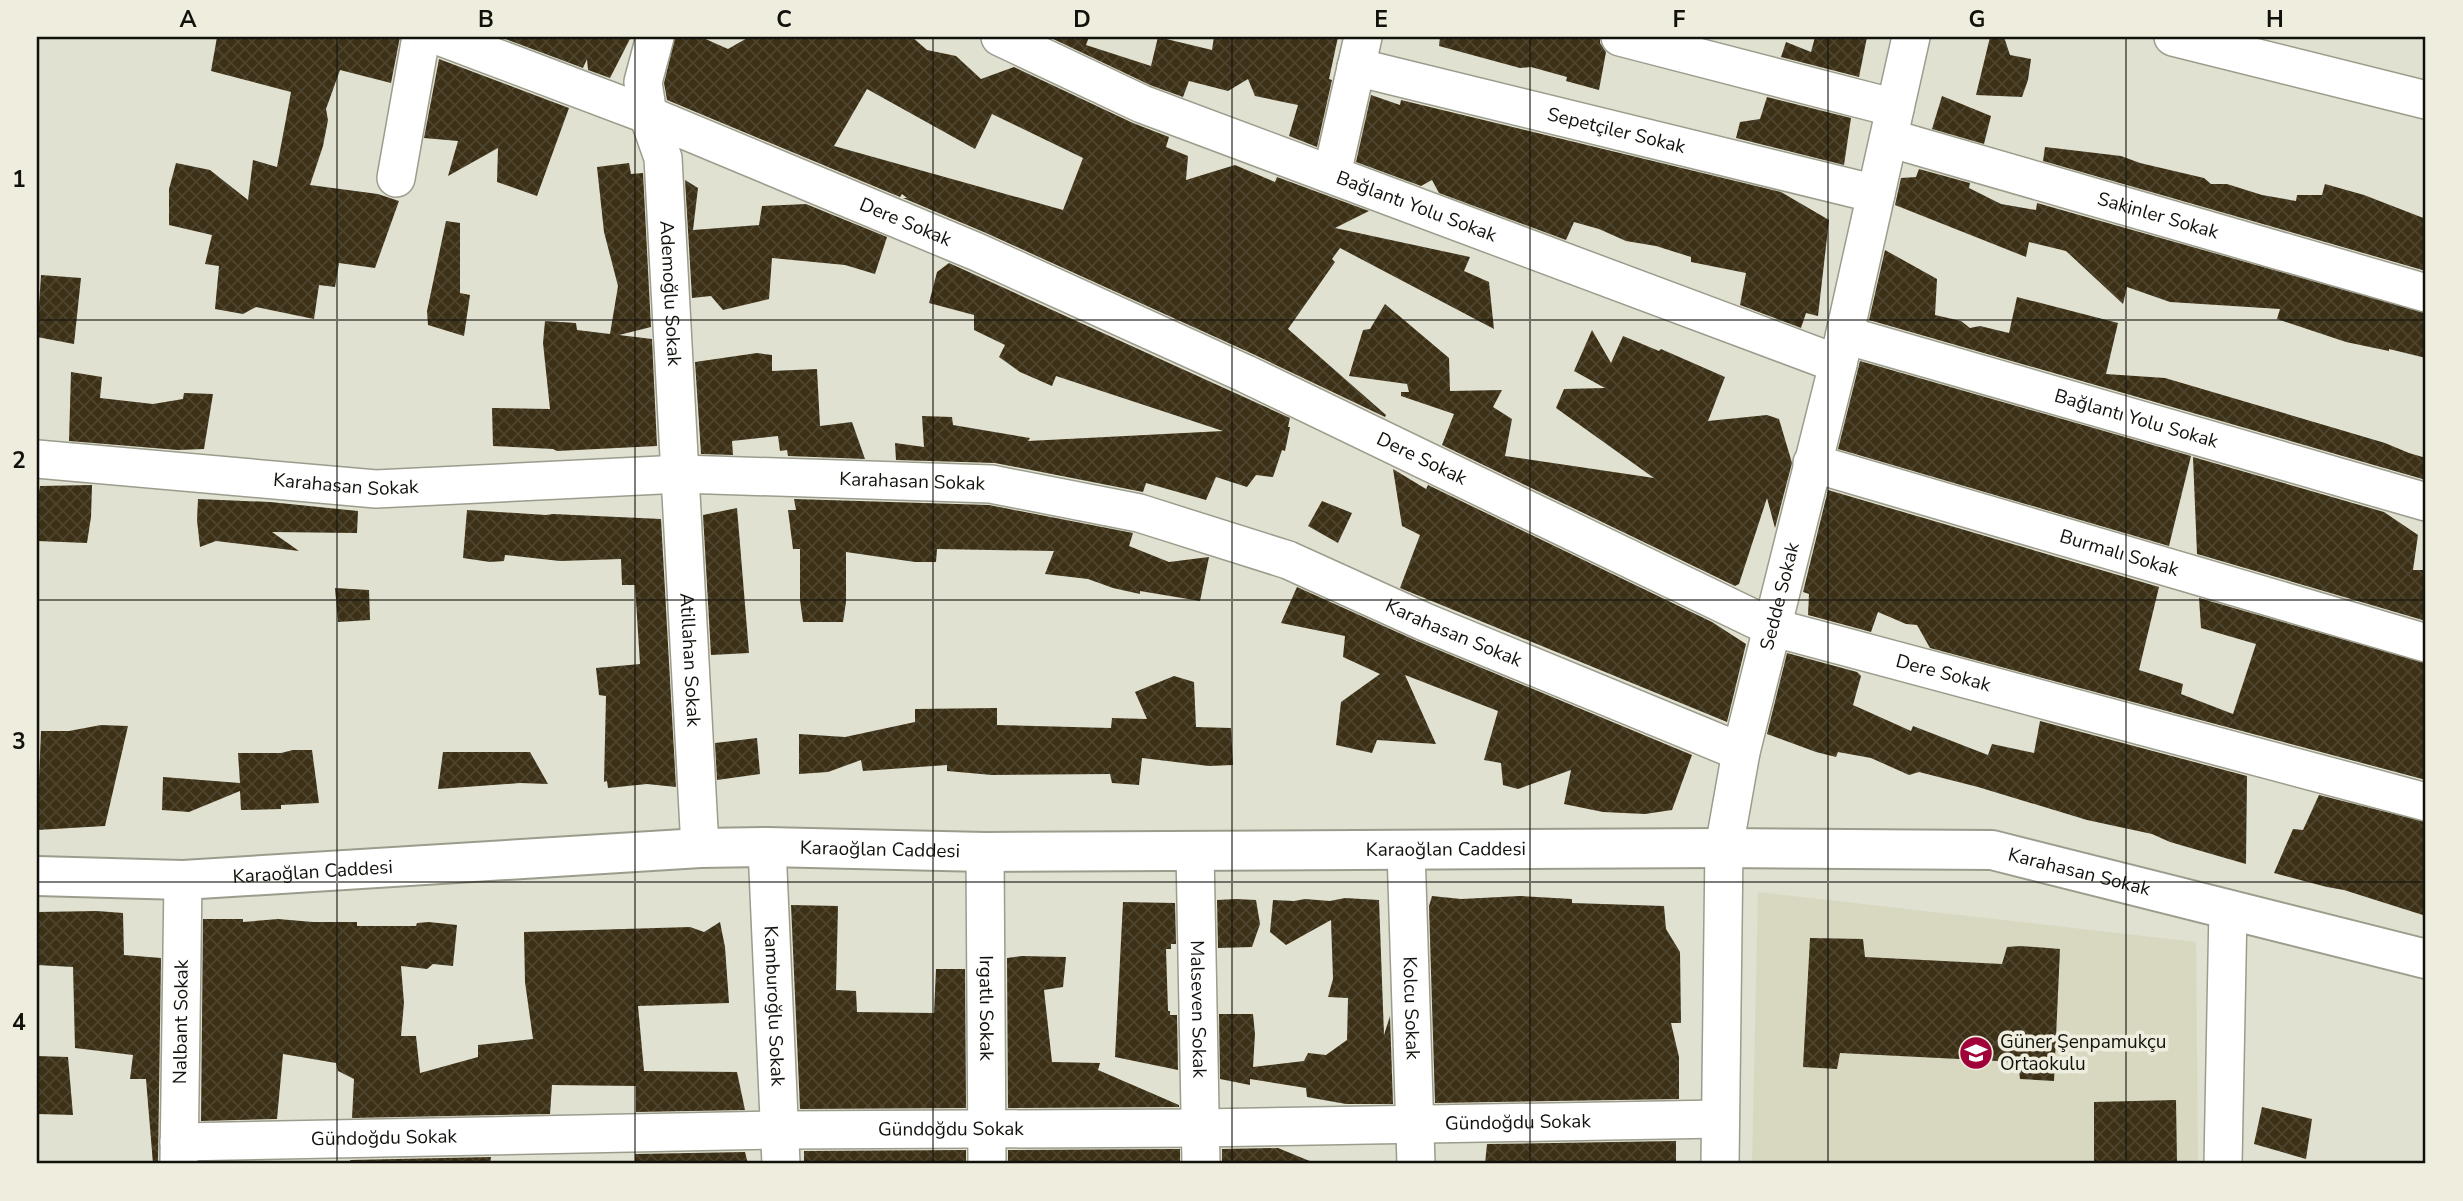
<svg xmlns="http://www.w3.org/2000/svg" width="2463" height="1201" font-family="'Nunito Sans',sans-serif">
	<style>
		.built { fill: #d8d7c0 }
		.building { fill: url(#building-cross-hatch); fill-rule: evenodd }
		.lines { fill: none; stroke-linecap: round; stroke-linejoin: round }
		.street-casing { stroke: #9c9c8d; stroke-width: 40 }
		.secondary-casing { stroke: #9c9c8d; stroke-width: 42 }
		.street { stroke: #fff; stroke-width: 37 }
		.secondary { stroke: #fff; stroke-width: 38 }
		.grid { fill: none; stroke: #12120d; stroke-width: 2; stroke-opacity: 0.55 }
		.labels { text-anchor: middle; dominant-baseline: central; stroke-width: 7; stroke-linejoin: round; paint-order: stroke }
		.street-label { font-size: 19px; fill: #12120d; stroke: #efeede }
		.poi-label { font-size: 19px; fill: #12120d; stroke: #efeede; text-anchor: start }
		.neatline { fill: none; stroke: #12120d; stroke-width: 2.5 }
		.grid-label { font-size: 23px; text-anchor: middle; font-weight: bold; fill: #12120d }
	</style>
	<defs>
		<pattern id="building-cross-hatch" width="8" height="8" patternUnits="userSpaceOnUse" patternTransform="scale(1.75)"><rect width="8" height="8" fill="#3c3117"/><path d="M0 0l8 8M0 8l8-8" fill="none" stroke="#4f452f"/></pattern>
	</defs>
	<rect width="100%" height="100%" fill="#e1e1d1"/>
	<polygon class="built" points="1758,892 2196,942 2198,1164 1752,1164"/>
	<g class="building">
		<polygon points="217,37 400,37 391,83 340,70 326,109 328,120 323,146 310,185 378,194 399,201 375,268 339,263 335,287 319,285 314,319 256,307 243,314 215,309 219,266 205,264 212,235 169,225 169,189 176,163 210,170 248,200 253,160 277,167 291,92 211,71"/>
		<polygon points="500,37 631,37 610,78 588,70 587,59 583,68"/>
		<path d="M675 37H701L728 49 749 37H912L927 50 956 56 981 79 1014 67 1133 123 1169 137 1166 147 1188 156 1186 180 1235 165 1275 182 1277 177 1369 211 1335 228 1470 257 1464 271 1489 282 1494 329 1340 248 1332 259 1335 262 1288 329 1386 415 1385 417 1255 355 986 233 903 198H907L902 194 900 197 667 100 664 83ZM867 89 975 149 992 114 1083 158 1063 210 834 146Z"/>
		<polygon points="1049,37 1089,37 1086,45 1151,66 1158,37 1212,50 1214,37 1338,37 1329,79 1332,80 1317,147 1289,136 1298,105 1255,96 1248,79 1228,91 1189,81 1183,97 1150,85"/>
		<polygon points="1440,37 1600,37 1600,43 1606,52 1599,90 1566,81 1567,77 1531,67 1520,68 1439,46"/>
		<polygon points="1815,37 1867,37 1859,77 1781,57 1786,42 1811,52"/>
		<polygon points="1990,37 2004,37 2010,55 2031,59 2028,80 2022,97 1976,95"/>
		<polygon points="439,59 569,108 537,196 497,182 498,148 448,176 458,141 424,138"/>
		<polygon points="1371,95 1400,105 1401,100 1781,192 1829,220 1818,316 1806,313 1801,328 1740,305 1746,273 1691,262 1691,257 1656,246 1626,241 1599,229 1574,222 1566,240 1439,193 1432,180 1421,186 1356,162"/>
		<polygon points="1942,96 1991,116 1984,144 1932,129"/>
		<polygon points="1767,97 1851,118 1844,165 1736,138 1740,122 1760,119"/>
		<polygon points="2045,147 2121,156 2140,163 2204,178 2211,184 2227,184 2262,195 2296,201 2297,195 2322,195 2325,184 2364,195 2426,219 2426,271 2043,161"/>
		<polygon points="629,163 631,174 643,173 651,327 619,335 652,339 657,446 557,451 553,449 493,446 492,408 550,409 543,343 545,321 576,323 577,330 610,334 618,286 604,232 597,167"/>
		<polygon points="1919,169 1970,183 1969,188 2001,204 2036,210 2037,203 2426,313 2426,358 2389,349 2389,351 2346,342 2277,319 2280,309 2170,302 2127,287 2123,304 2066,251 2029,242 2026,257 1895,205 1901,178 1916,177"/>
		<polygon points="685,180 698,188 693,230 759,225 762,206 806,204 887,237 875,274 845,265 772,258 769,299 723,310 711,296 692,298"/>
		<polygon points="446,221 460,223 460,293 470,295 464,336 428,325 427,311"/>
		<polygon points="1885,250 1937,279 1935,315 1961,321 1970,328 1980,326 2009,333 2017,297 2118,323 2106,374 2165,378 2385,443 2409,453 2426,458 2426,480 1869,320"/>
		<polygon points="949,263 1290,418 1288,427 1290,427 1285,451 1282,450 1273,477 1256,475 1247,487 1216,477 1206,500 1146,483 1143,492 995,463 896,460 895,443 924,447 922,416 952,417 953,425 1030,438 1028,441 1223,431 1056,376 1052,386 1020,372 999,357 1005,345 974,330 974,315 929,303 937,272"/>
		<polygon points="41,275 81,278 74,344 37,337"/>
		<polygon points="1385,304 1449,358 1450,391 1502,390 1493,407 1512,419 1505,456 1654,478 1556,408 1564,389 1605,388 1574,371 1592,330 1611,363 1623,336 1659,351 1661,349 1725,377 1708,421 1767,415 1779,419 1792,463 1775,528 1767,498 1739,584 1735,586 1442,445 1454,414 1401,396 1401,392 1409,392 1407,384 1349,376 1363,330 1370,329"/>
		<polygon points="757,353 772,355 772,371 817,369 820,426 852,422 865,459 788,456 787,450 780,451 778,436 732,441 733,455 701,454 695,362"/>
		<polygon points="1860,361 2191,456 2169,546 1838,449"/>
		<polygon points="71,372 102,377 100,398 153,404 183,399 184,393 213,394 204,449 178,450 69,441"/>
		<polygon points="2193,457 2384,512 2418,535 2413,570 2426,570 2426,621 2197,554"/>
		<polygon points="1393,469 1426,489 1428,485 1712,622 1746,644 1727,722 1400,588 1420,535 1402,526"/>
		<polygon points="92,485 91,517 87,543 37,541 37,504 40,486"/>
		<polygon points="1828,490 2159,587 2139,670 2183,684 2181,694 2233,714 2256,644 2201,628 2199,598 2426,663 2426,780 1930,648 1917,625 1906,624 1878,612 1871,632 1808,615 1809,594 1803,592"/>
		<polygon points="198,499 270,502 358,511 357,533 272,532 299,551 216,541 200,547 197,520"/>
		<polygon points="794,499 989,505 1133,533 1129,546 1169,562 1209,557 1200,601 1140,591 1140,594 1113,588 1088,579 1045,574 1054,551 937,549 936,562 915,562 846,552 846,602 843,622 803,622 800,600 800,549 793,549 788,510 796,510"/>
		<polygon points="1322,501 1352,513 1338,543 1308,526"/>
		<polygon points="737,508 749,653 711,655 703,515"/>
		<polygon points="467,510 546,515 553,514 661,519 676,787 647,784 608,788 607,781 604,782 606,696 599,695 596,668 640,664 635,585 622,585 621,559 560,561 505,555 504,561 490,562 463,558"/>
		<polygon points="1297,587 1417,641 1692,755 1672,810 1645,814 1603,812 1564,804 1571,770 1518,789 1503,785 1501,763 1484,760 1498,711 1405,675 1436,744 1377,740 1372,753 1336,745 1341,702 1380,674 1343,657 1345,636 1281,623"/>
		<polygon points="335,588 369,590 370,620 338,622"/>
		<polygon points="1787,653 1857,672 1861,676 1853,705 1911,731 1913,726 1988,755 1992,744 2034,753 2040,721 2247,776 2246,864 2170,842 2152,834 2087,820 1978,787 1919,772 1909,775 1871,758 1838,752 1836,757 1816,752 1767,734"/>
		<polygon points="1174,676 1194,682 1196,727 1231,728 1233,765 1209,766 1142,758 1139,785 1112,783 1110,774 992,775 947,771 947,765 863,771 861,760 828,772 799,774 799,734 845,737 915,722 915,709 997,708 997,725 1111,728 1112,718 1147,719 1135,692"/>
		<polygon points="101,725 128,726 105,826 37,830 41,731 69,731"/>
		<polygon points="757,738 760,774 717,780 715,743"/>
		<polygon points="293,750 312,750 319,803 281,805 281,809 241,810 240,791 189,812 162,810 163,777 240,783 238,753 281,753"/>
		<polygon points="443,752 530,752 548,784 520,783 438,789"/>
		<polygon points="2319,795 2426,822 2426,916 2344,890 2327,887 2274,873 2293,829 2303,830"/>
		<polygon points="1432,896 1461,899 1520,896 1572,899 1572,903 1664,906 1666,929 1680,952 1681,1023 1671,1023 1679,1057 1679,1099 1435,1103 1429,906"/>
		<polygon points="1345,898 1379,900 1384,1035 1390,1016 1393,1104 1346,1104 1307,1097 1306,1088 1250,1079 1250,1085 1220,1079 1219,1014 1253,1014 1255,1034 1253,1067 1304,1061 1308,1053 1326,1055 1347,1040 1348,998 1328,997 1333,979 1331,920 1286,945 1270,932 1273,900 1294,901 1305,899 1330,901"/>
		<polygon points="1236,899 1256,900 1260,924 1252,947 1218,948 1217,900"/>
		<polygon points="1123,902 1175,903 1176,944 1171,944 1171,949 1166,949 1168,1011 1170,1011 1170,1015 1177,1015 1178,1070 1115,1057"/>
		<polygon points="791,905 838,906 836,990 856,991 857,1012 934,1013 936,969 965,969 966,1108 800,1109"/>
		<polygon points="97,911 123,913 124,955 161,958 158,1164 153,1164 146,1079 130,1079 133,1055 75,1048 73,967 37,965 37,912"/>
		<polygon points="203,919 243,919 243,922 278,919 313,922 357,922 357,926 416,926 417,923 429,922 457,925 453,966 433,964 427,969 401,966 404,1003 401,1036 416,1036 420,1073 478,1057 478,1045 533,1039 525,982 524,932 690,927 704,932 720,922 725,947 729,1003 638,1006 644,1071 737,1072 745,1110 636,1112 636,1086 552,1085 550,1114 352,1118 354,1079 338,1071 336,1063 283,1054 277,1119 201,1121"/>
		<polygon points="1810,938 1863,939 1865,957 2002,964 2007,947 2021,946 2060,949 2054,1081 2020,1079 2018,1062 1840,1053 1837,1069 1803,1067"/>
		<polygon points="1022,956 1066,957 1063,987 1044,990 1052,1062 1100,1063 1098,1070 1179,1105 1179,1107 1008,1108 1007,958"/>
		<polygon points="37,1056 68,1057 73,1115 37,1114"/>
		<polygon points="2176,1100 2177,1164 2094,1164 2094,1102"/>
		<polygon points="2262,1107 2312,1119 2306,1159 2254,1144"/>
		<polygon points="1676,1141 1676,1164 1485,1164 1487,1144"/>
		<polygon points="1278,1148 1317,1164 1222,1164 1222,1149"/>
		<polygon points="1180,1149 1180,1164 1008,1164 1008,1150"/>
		<polygon points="966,1150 966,1164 804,1164 804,1151"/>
		<polygon points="745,1152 748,1164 635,1164 635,1154"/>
		<polygon points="491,1157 490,1164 350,1164 350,1160"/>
		<polygon points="272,1161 272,1164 200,1164 200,1163"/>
	</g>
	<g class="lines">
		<g class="street-casing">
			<g id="street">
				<path id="s1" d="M441 37 648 115 977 252 1246 374 1771 627 2426 802"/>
				<path id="s2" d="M655 37 643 82 648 115 663 158 700 848"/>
				<path id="s3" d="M1000 37 1142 104 1838 364"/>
				<polyline points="1620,37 1895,108"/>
				<polyline points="2173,37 2426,100"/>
				<path id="s4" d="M1356 67 1876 194"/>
				<path id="s5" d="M1889 138 2426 293"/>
				<polyline points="1332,174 1363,37"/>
				<polyline points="396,178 421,37"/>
				<path id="s6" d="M1845 335 2426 502"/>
				<path id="s7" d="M37 459 376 489 681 474 991 484 1139 513 1288 560 1425 622 1741 752"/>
				<path id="s8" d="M1812 463 2426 643"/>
				<path id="s9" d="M767 847 781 1164"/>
				<path id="s10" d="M1406 850 1416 1164"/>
				<path id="s11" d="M1195 851 1201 1164"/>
				<path id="s12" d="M985 852 987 1164"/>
				<path id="s13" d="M179 1142 780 1130 1201 1128 1720 1119"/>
				<path id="s14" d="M179 1164 183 880"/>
				<path id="s15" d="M1720 1164 1724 848 1741 752 1838 364 1911 37"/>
				<polyline points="2223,1164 2228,909"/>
			</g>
		</g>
		<g class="secondary-casing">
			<g id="secondary">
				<path id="s16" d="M37 876 183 880 700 848 767 847 985 852 1724 848 1992 850 2426 959"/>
			</g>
		</g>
		<use href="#street" class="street"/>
		<use href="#secondary" class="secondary"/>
	</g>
	<path class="grid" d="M337 37V1164M635 37V1164M933 37V1164M1232 37V1164M1530 37V1164M1828 37V1164M2126 37V1164M37 320H2426M37 600H2426M37 882H2426"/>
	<defs>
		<g id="school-disc" transform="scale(1.75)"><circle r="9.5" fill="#a1023a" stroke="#efeede"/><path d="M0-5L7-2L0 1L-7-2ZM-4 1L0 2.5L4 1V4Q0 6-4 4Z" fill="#fff"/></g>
	</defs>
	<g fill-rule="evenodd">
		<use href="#school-disc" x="1976" y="1053"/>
	</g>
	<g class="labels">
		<g class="street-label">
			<text stroke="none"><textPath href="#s4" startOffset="268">Sepetçiler Sokak</textPath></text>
			<text stroke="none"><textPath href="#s3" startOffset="450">Bağlantı Yolu Sokak</textPath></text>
			<text stroke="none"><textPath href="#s5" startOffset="280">Sakinler Sokak</textPath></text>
			<text stroke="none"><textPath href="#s1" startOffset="500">Dere Sokak</textPath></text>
			<text stroke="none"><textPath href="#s2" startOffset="261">Ademoğlu Sokak</textPath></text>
			<text stroke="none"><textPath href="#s6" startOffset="303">Bağlantı Yolu Sokak</textPath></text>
			<text stroke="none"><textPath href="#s1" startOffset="1068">Dere Sokak</textPath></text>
			<text stroke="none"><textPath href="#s7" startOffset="310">Karahasan Sokak</textPath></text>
			<text stroke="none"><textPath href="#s7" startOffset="877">Karahasan Sokak</textPath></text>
			<text stroke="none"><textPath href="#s8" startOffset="320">Burmalı Sokak</textPath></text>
			<text stroke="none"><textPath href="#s15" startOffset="574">Sedde Sokak</textPath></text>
			<text stroke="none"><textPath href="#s7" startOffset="1444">Karahasan Sokak</textPath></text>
			<text stroke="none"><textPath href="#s2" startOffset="628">Atillahan Sokak</textPath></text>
			<text stroke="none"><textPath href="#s1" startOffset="1634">Dere Sokak</textPath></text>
			<text stroke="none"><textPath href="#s16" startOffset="844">Karaoğlan Caddesi</textPath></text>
			<text stroke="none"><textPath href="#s16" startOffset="1410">Karaoğlan Caddesi</textPath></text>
			<text stroke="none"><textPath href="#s16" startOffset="276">Karaoğlan Caddesi</textPath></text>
			<text stroke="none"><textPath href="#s16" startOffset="2046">Karahasan Sokak</textPath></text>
			<text stroke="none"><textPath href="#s9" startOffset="159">Kamburoğlu Sokak</textPath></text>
			<text stroke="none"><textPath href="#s10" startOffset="158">Kolcu Sokak</textPath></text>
			<text stroke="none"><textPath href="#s12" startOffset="156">Irgatlı Sokak</textPath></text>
			<text stroke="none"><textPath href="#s11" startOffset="158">Malseven Sokak</textPath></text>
			<text stroke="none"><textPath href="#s14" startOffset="142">Nalbant Sokak</textPath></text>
			<text stroke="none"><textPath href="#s13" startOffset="1339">Gündoğdu Sokak</textPath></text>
			<text stroke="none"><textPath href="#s13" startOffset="772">Gündoğdu Sokak</textPath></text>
			<text stroke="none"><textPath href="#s13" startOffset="205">Gündoğdu Sokak</textPath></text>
		</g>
		<g class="poi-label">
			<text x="2000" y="1042">Güner Şenpamukçu<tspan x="2000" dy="22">Ortaokulu</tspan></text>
		</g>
	</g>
	<rect width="2463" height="1201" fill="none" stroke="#efeede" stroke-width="77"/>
	<rect x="38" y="38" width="2386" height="1124" class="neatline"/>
	<g class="grid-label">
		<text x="188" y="27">A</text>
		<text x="486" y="27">B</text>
		<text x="784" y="27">C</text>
		<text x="1082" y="27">D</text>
		<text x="1381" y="27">E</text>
		<text x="1679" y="27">F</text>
		<text x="1977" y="27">G</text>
		<text x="2275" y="27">H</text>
		<text x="19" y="187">1</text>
		<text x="19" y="468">2</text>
		<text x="19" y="749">3</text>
		<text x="19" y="1030">4</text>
	</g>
</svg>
